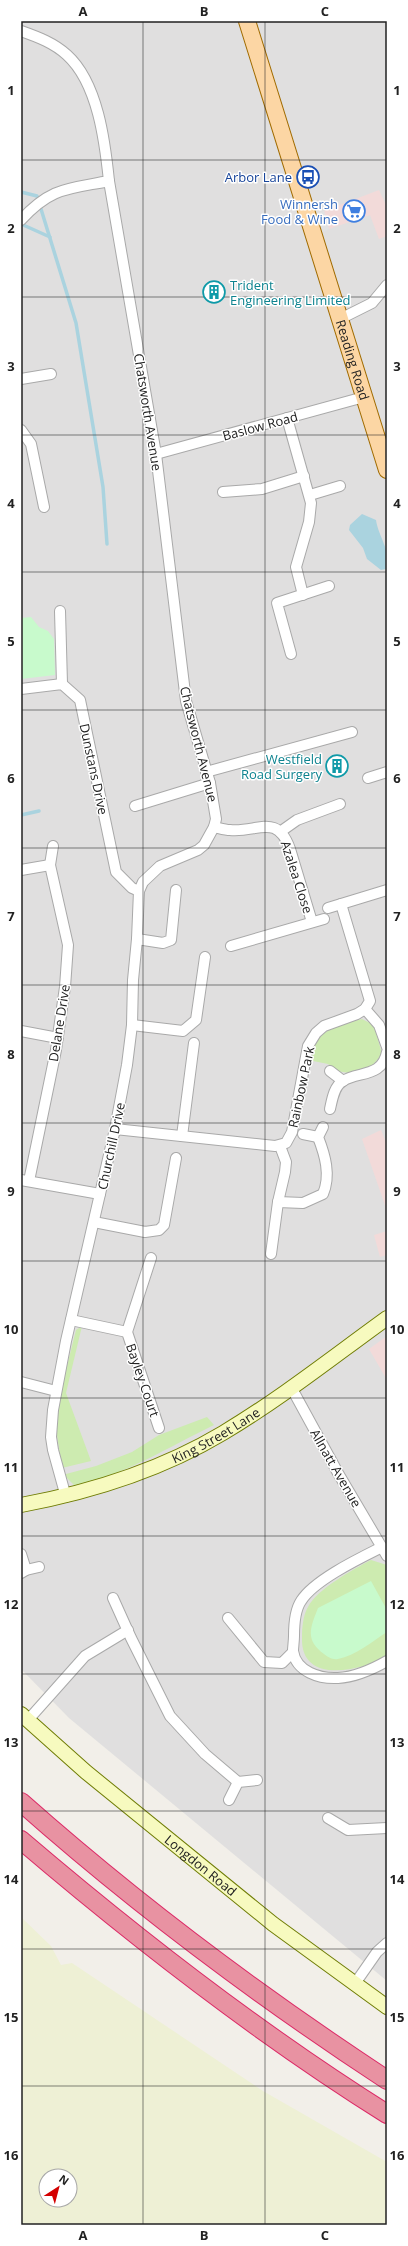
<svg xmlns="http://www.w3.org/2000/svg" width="408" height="2246" font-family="'Open Sans',sans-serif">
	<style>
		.residential { fill: #e0dfdf }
		.commercial { fill: #f2dad9 }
		.farmland { fill: #eef0d5; fill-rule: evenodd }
		.grass { fill: #cdebb0 }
		.park { fill: #c8facc }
		.parking { fill: #e2e2e2 }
		.water { fill: #aad3df }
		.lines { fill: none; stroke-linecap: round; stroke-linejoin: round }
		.stream { stroke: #aad3df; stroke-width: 3.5 }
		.street-casing { stroke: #a9a9a9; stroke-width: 12 }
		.secondary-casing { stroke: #707d05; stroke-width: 16 }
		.primary-casing { stroke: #a06b00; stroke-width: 18 }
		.highway-casing { stroke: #dc2a67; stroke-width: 20 }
		.street { stroke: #fff; stroke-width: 10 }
		.secondary { stroke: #f7fabf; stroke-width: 14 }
		.primary { stroke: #fcd6a4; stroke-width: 16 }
		.highway { stroke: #e892a2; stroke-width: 18 }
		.grid { fill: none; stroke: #222; stroke-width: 1; stroke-opacity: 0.55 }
		.labels { text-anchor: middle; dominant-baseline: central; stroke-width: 3; stroke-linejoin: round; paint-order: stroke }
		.transit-label { font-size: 13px; fill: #164399; stroke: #fff; text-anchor: end }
		.shop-label { font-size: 13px; fill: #366cbe; stroke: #fff; text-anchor: end }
		.culture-label { font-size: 13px; fill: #0d838f; stroke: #fff; text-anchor: start }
		.street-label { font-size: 13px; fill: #222; stroke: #fff }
		.neatline { fill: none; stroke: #222; stroke-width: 1.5 }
		.grid-label { font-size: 13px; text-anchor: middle; font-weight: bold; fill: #222 }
	</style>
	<rect width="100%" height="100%" fill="#f2efe9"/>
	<polygon class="residential" points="21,21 387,21 387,1981 69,1718 21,1669"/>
	<g class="commercial">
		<polygon points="379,190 387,207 387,236 379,239 370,215 329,229 324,211"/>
		<polygon points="381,1130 387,1145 387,1211 362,1139"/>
		<polygon points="387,1231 387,1255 380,1257 374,1235"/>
		<polygon points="387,1336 387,1380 369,1349"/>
	</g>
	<path class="farmland" d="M21 1917 51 1946 61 1965 72 1963 263 2091 387 2162V2225H21ZM46 2176H70V2200H46Z"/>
	<g class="grass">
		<path d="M362 1019 374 1025 382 1054 372 1066 349 1073 337 1071 328 1064 308 1060C316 1030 334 1026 362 1019Z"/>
		<polygon points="82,1326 66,1393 91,1461 62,1468 56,1429 61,1390 76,1330"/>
		<path d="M207 1417 214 1425C169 1447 124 1475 75 1486L66 1477V1474L96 1466 132 1452 159 1435Z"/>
		<path d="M371 1560 387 1565V1657C359 1671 300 1685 302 1637 302 1628 303 1615 308 1607 317 1589 354 1569 371 1560Z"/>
	</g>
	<g class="park">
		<polygon points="31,617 39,627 48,631 54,639 55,675 21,679 21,618"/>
		<path d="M371 1581 387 1610V1632C373 1641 355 1656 338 1659 332 1660 328 1657 324 1654 305 1640 310 1628 318 1608Z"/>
	</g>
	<polygon class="parking" points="324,211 329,229 322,232 317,213"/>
	<path class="water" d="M362 514 376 520C378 536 393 554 386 569L381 570 367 559 363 548 349 530 350 525Z"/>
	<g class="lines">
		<g class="stream">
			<polyline points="21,192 37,196 76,323 103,487 107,544"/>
			<polyline points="21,224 50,237"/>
			<polyline points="21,815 39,811"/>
		</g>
		<g class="street-casing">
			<g id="street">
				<path d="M21 31C38 37 54 43 67 55 98 83 105 142 109 181L156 454 186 701 210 783 216 819 214 827 204 845 198 850 160 866 143 882 139 891 137 939 133 980 132 1025 127 1065 115 1129 66 1341 53 1410 51 1437 53 1450 66 1497"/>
				<path d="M21 220C51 187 68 189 109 181"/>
				<polyline points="340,319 372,303 387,285"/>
				<polyline points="21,379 51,374"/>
				<polyline points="287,418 311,503 309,522 296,567 303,595"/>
				<polyline points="21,430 31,444 44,507"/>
				<polyline points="156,454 364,397"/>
				<polyline points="223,492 262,489 304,476"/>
				<polyline points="310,495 340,486"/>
				<polyline points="60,611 62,684"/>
				<polyline points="291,654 277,603 329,586"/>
				<polyline points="21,689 62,684 80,700 116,872 132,888 139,891"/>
				<polyline points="206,772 352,732"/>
				<polyline points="368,778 387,772"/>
				<polyline points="135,806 210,783"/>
				<path d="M214 827C219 828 225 830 230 830 257 833 277 812 290 849L312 922"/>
				<polyline points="280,832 297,820 340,804"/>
				<polyline points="21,870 50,865"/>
				<polyline points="328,908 387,890"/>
				<polyline points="137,939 163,943 171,940 176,890"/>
				<polyline points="231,946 324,919"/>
				<polyline points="365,1009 379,1025 387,1047"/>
				<polyline points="132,1025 183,1031 196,1020 205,957"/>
				<polyline points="21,1031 58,1038"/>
				<polyline points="330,1071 343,1081"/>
				<path d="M330 1109C332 1100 334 1086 343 1081 358 1071 382 1078 387 1052"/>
				<polyline points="115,1129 275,1146 286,1143 292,1132 308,1046 316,1033 324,1026 357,1014 365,1009 370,1001 341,904"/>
				<polyline points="303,1134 318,1137"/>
				<polyline points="182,1136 194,1043"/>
				<polyline points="21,1180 100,1194"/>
				<polyline points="29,1181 56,1050 65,987 68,945 50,865 53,846"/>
				<path d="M278 1202 303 1203 323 1194C331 1175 325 1155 318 1137L323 1127"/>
				<polyline points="94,1222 145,1232 159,1230 164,1225 176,1158"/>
				<polyline points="271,1254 278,1202 285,1172 286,1162 280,1146"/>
				<polyline points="151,1258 127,1332 159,1428"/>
				<polyline points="71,1320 127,1332"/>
				<polyline points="21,1382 56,1391"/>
				<polyline points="291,1387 338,1473 387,1556"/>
				<path d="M382 1547C360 1558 314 1580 301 1601 295 1610 294 1625 294 1636 294 1641 293 1647 293 1651 296 1672 320 1679 338 1678 355 1677 373 1669 387 1661"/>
				<polyline points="21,1554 26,1570"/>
				<polyline points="21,1573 26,1570 39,1567"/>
				<polyline points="113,1598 131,1638 170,1716 205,1754 238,1782"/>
				<polyline points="228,1618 264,1662 282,1663 293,1652"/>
				<polyline points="28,1720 85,1656 128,1630"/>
				<polyline points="229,1800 238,1782 257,1780"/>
				<polyline points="328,1818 348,1830 387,1828"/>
				<polyline points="354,1985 377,1952 387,1943"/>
			</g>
		</g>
		<g class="secondary-casing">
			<g id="secondary">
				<path id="s1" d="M21 1505C91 1492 161 1470 223 1433 280 1399 333 1357 387 1318"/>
				<path id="s2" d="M21 1714 86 1772 273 1924 387 2007"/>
			</g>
		</g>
		<g class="primary-casing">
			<g id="primary">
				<path id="s3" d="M247 21 387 470"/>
			</g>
		</g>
		<g class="highway-casing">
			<g id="highway">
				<path d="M21 1802C136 1904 259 1996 387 2080"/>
				<path d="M21 1840C137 1939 258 2033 387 2114"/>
			</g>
		</g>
		<use href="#street" class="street"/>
		<use href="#secondary" class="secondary"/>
		<use href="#primary" class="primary"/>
		<use href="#highway" class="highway"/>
	</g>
	<path class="grid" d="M143 21V2225M265 21V2225M21 160H387M21 297H387M21 435H387M21 572H387M21 710H387M21 848H387M21 985H387M21 1123H387M21 1261H387M21 1398H387M21 1536H387M21 1674H387M21 1811H387M21 1949H387M21 2086H387"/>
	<defs>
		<g id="bus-ring" transform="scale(1.15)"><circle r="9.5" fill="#fff" stroke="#1a4fb4" stroke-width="1.5"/><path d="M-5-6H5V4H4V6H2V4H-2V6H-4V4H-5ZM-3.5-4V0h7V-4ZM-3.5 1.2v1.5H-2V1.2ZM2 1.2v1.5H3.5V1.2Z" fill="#1a4fb4"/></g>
		<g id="supermarket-ring" transform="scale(1.15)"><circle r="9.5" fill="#fff" stroke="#3f7fe0" stroke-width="1.5"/><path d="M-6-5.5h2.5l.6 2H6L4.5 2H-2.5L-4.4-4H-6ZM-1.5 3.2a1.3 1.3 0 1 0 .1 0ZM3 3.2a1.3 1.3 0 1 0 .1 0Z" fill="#3f7fe0"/></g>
		<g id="building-ring" transform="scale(1.15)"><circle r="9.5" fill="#fff" stroke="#0f9aa8" stroke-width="1.5"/><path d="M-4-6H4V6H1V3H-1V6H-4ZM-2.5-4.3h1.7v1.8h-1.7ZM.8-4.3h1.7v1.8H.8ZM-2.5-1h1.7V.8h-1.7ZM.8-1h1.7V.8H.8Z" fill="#0f9aa8"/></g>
	</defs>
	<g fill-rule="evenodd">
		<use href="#bus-ring" x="308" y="177"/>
		<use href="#supermarket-ring" x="354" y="211"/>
		<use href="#building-ring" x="214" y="292"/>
		<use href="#building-ring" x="337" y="766"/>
	</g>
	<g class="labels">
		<g class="transit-label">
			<text x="292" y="177">Arbor Lane</text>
		</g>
		<g class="shop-label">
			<text x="338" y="204">Winnersh<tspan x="338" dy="15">Food &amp; Wine</tspan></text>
		</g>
		<g class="culture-label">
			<text x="230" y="285">Trident<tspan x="230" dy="15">Engineering Limited</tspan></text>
			<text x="322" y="759" text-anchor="end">Westfield<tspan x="322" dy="15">Road Surgery</tspan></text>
		</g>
		<g class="street-label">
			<text stroke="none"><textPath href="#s3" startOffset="355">Reading Road</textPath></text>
			<text transform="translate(148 412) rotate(81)">Chatsworth Avenue</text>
			<text transform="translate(260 426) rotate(-15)">Baslow Road</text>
			<text transform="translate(199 744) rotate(76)">Chatsworth Avenue</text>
			<text transform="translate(94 769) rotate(78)">Dunstans Drive</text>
			<text transform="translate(297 877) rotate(72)">Azalea Close</text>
			<text transform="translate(59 1023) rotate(-81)">Delane Drive</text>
			<text transform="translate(301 1087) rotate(-78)">Rainbow Park</text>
			<text transform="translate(111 1146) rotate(-78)">Churchill Drive</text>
			<text transform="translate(143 1380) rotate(71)">Bayley Court</text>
			<text stroke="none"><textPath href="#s1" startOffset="208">King Street Lane</textPath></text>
			<text transform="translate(336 1468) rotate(60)">Allnatt Avenue</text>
			<text stroke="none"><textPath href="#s2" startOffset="235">Longdon Road</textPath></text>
		</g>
	</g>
	<rect width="408" height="2246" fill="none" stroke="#ffffff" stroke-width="44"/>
	<g transform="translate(58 2188) rotate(36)"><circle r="19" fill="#ffffff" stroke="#a7a7a7"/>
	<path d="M0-3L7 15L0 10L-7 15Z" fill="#d40000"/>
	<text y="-6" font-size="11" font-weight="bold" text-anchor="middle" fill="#222222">N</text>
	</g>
	<rect x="22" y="22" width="364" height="2202" class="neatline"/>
	<g class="grid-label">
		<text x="83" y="16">A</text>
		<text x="204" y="16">B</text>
		<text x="325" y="16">C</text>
		<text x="11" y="95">1</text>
		<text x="397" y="95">1</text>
		<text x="11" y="233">2</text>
		<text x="397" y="233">2</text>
		<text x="11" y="371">3</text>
		<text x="397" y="371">3</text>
		<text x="11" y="508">4</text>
		<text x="397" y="508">4</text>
		<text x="11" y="646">5</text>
		<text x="397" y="646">5</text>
		<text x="11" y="783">6</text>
		<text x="397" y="783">6</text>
		<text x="11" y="921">7</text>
		<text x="397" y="921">7</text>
		<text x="11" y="1059">8</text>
		<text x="397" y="1059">8</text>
		<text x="11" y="1196">9</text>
		<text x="397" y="1196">9</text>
		<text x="11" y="1334">10</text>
		<text x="397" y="1334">10</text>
		<text x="11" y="1472">11</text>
		<text x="397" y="1472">11</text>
		<text x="11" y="1609">12</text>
		<text x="397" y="1609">12</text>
		<text x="11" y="1747">13</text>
		<text x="397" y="1747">13</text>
		<text x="11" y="1884">14</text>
		<text x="397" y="1884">14</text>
		<text x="11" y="2022">15</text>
		<text x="397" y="2022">15</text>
		<text x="11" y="2160">16</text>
		<text x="397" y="2160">16</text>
		<text x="83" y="2240">A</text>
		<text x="204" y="2240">B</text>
		<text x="325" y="2240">C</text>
	</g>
</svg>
